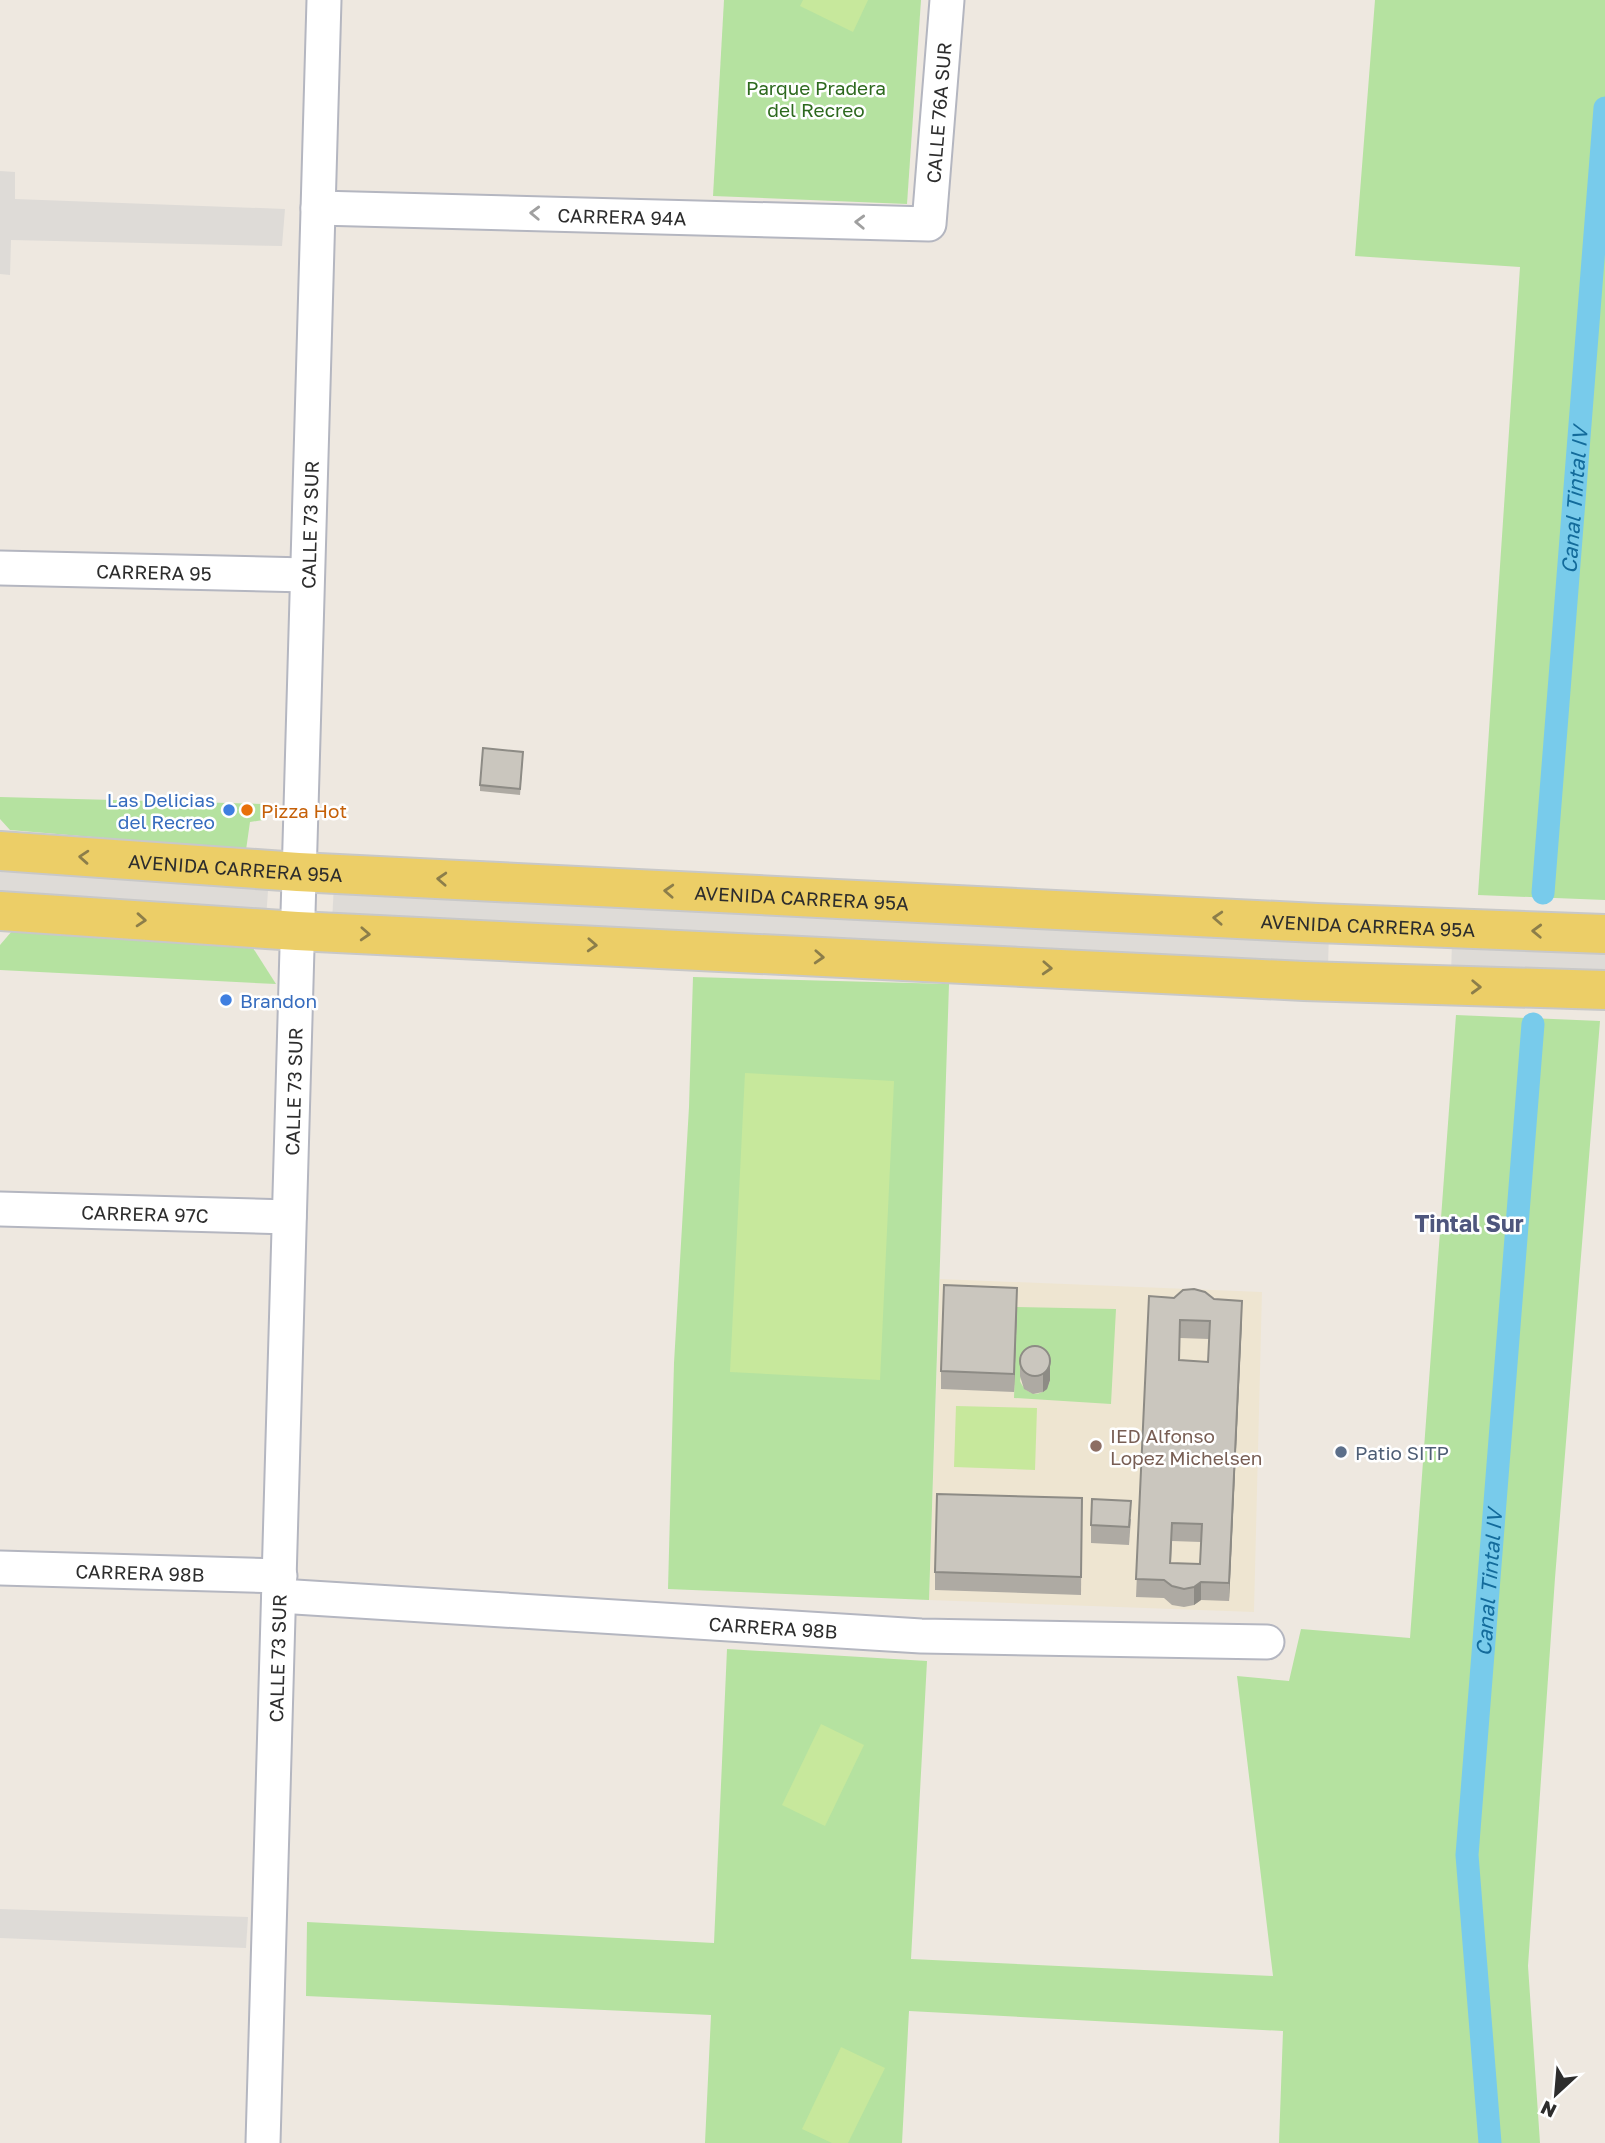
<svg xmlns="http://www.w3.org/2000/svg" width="1605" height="2143" font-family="'Golos Text',sans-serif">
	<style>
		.education { fill: #eee5d1 }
		.green { fill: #b5e2a0; fill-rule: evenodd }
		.pitch { fill: #c7e89c }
		.plaza { fill: #dedbd7 }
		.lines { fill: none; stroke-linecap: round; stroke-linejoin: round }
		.canal { stroke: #78cbeb; stroke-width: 23 }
		.minor-casing { stroke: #b4b6c0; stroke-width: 37 }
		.major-casing { stroke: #c8c8c8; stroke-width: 42 }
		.minor { stroke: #fff; stroke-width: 33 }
		.major { stroke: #ecce67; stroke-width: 38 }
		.wall { fill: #aeaaa3; fill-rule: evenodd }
		.shaded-wall { fill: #8d8b85 }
		.building { fill: #cac6be; stroke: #8d8b85; stroke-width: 2; fill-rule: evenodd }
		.oneway { stroke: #a0a0a0 }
		.oneway2 { stroke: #8c7e4a }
		.shop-dot { fill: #3f7fe0; stroke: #fff; stroke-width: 2.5 }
		.food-dot { fill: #e8710a; stroke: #fff; stroke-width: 2.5 }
		.education-dot { fill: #8d6e63; stroke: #fff; stroke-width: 2.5 }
		.service-dot { fill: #5c6f8a; stroke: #fff; stroke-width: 2.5 }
		.labels { text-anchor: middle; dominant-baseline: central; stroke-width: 5; stroke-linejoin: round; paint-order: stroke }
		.park-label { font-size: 19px; fill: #2d691e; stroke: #fff }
		.street-label { font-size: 19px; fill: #2d2d2d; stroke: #fff }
		.shop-label { font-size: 19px; fill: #366cbe; stroke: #fff; text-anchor: end }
		.food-label { font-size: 19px; fill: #c56008; stroke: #fff; text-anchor: start }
		.education-label { font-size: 19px; fill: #785e54; stroke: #fff; text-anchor: start }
		.service-label { font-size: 19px; fill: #4e5e75; stroke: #fff; text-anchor: start }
		.water-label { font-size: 21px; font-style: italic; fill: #136b9b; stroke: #fff }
		.quarter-label { font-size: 23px; font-weight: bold; fill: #4e567d; stroke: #fff }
	</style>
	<rect width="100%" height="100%" fill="#eee8e0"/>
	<polygon class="education" points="940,1279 1262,1292 1254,1612 929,1600"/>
	<g class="green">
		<polygon points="724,0 921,0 907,204 713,196"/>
		<polygon points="1375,0 1605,0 1605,900 1478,895 1520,267 1355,256"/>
		<polygon points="0,797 262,804 263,820 250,822 246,850 10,830 0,819"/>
		<polygon points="12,931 253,948 276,984 0,970 0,945"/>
		<polygon points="693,977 949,984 929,1600 668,1589 674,1363 689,1107"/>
		<polygon points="1456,1015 1600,1021 1555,1578 1528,1966 1540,2143 1279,2143 1283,2031 909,2011 902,2143 705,2143 711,2015 306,1996 307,1922 714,1943 727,1649 927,1661 911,1959 1273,1976 1237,1676 1289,1681 1301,1629 1410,1638"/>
		<path d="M1017 1307 1116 1309 1111 1404 1014 1398ZM1022 1371 1050 1380C1046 1398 1027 1398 1020 1381Z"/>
	</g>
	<g class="pitch">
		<polygon points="803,0 868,0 853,32 800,6"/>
		<polygon points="745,1073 894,1081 880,1380 730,1372"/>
		<polygon points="956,1406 1037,1408 1035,1470 954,1467"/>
		<polygon points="821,1724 864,1745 825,1826 782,1805"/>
		<polygon points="841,2047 885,2068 848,2143 832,2143 802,2129"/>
	</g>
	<g class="plaza">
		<polygon points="0,171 15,172 15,199 285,209 282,246 11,240 10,275 0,274"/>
		<polygon points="0,859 269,877 266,919 0,901"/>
		<polygon points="334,885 1329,932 1328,967 332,921"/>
		<polygon points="1452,941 1605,945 1605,979 1451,975"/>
		<polygon points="0,1909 248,1917 246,1948 0,1938"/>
	</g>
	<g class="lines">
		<g class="canal">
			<path id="s1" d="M1543 893 1605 108"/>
			<path id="s2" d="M1490 2143 1467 1855 1533 1024"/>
		</g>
		<g class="minor-casing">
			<g id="minor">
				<path id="s3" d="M318 208 929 224 947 0"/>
				<path id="s4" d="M0 568 307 575"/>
				<path id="s5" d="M0 1209 289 1217"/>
				<path id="s6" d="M0 1568 280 1576"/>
				<path id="s7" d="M279 1596 921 1636 1267 1642"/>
				<path id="s8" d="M263 2143 324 0"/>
			</g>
		</g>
		<g class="major-casing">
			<g id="major">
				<path id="s9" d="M0 851 298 872 1317 923 1605 934"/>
				<polyline points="0,911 297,931 1304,981 1605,990"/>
			</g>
		</g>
		<use href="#minor" class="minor"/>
		<use href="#major" class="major"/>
	</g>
	<g class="wall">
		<polygon points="523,758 520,795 480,791 480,785"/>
		<path d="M1149 1296 1214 1299 1242 1319 1229 1601 1201 1600 1194 1605 1184 1607 1172 1605 1164 1598 1136 1597ZM1180 1338 1209 1339 1208 1362 1180 1360ZM1172 1541 1201 1542 1200 1564 1171 1563Z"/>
		<polygon points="1017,1307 1014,1392 941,1389 941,1371"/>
		<polygon points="1020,1358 1050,1380 1047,1389 1043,1392 1033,1394 1024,1389 1020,1376"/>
		<polygon points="1082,1498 1081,1595 935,1590 935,1572"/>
		<polygon points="1131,1519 1129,1545 1091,1543 1091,1525"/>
	</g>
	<g class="shaded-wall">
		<polygon points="1017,1288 1017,1307 1014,1392 1014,1374"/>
		<polygon points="1242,1301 1242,1319 1229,1601 1229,1583"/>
		<polygon points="1050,1361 1050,1380 1047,1389 1043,1392 1043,1374"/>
		<polygon points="1201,1582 1201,1600 1194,1605 1194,1587"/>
	</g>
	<g class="building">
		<polygon points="483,748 523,752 520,789 480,785"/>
		<polygon points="944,1285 1017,1288 1014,1374 941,1371"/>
		<path d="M1194 1289 1205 1292 1214 1299 1242 1301 1229 1583 1201 1582 1194 1587 1184 1589 1172 1586 1164 1580 1136 1579 1149 1296 1174 1298 1183 1290ZM1180 1320 1210 1321 1208 1362 1179 1360ZM1172 1523 1202 1524 1200 1564 1170 1563Z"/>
		<circle cx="1035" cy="1361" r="15"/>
		<polygon points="937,1494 1082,1498 1081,1577 935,1572"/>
		<polygon points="1092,1499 1131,1501 1129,1527 1091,1525"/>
	</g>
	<defs><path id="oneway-chevron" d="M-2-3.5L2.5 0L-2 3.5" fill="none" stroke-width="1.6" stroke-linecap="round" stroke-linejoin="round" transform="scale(1.75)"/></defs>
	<g class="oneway">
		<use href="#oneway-chevron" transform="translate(535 213) rotate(-178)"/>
		<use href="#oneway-chevron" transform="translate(860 222) rotate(-178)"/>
	</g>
	<g class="oneway2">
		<use href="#oneway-chevron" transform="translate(84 857) rotate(-176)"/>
		<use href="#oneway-chevron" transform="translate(442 879) rotate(-177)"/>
		<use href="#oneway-chevron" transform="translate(669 891) rotate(-177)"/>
		<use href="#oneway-chevron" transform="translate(1218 918) rotate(-177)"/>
		<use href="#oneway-chevron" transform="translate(141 920) rotate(4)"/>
		<use href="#oneway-chevron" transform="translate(1537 931) rotate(-178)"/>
		<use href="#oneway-chevron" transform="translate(365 934) rotate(3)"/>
		<use href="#oneway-chevron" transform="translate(592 945) rotate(3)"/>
		<use href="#oneway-chevron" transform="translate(819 957) rotate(3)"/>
		<use href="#oneway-chevron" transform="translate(1047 968) rotate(3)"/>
		<use href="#oneway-chevron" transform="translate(1476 987) rotate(2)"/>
	</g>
	<g class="shop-dot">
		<circle cx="229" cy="810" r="7"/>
		<circle cx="226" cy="1000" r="7"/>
	</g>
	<circle class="food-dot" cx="247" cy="810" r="7"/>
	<circle class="education-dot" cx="1096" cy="1446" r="7"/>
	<circle class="service-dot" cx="1341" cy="1452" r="7"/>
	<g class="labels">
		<g class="park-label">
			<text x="816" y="87">Parque Pradera<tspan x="816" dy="22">del Recreo</tspan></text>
		</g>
		<g class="street-label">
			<text stroke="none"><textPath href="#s3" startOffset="723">CALLE 76A SUR</textPath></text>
			<text stroke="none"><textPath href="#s3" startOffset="304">CARRERA 94A</textPath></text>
			<text stroke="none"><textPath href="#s8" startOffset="1619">CALLE 73 SUR</textPath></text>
			<text stroke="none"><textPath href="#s4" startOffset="154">CARRERA 95</textPath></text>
			<text stroke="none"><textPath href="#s9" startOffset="236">AVENIDA CARRERA 95A</textPath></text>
			<text stroke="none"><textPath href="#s9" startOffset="803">AVENIDA CARRERA 95A</textPath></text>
			<text stroke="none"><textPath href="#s9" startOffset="1370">AVENIDA CARRERA 95A</textPath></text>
			<text stroke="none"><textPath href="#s8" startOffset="1052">CALLE 73 SUR</textPath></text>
			<text stroke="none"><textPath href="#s5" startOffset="145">CARRERA 97C</textPath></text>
			<text stroke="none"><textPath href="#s6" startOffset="140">CARRERA 98B</textPath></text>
			<text stroke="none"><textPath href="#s7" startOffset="495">CARRERA 98B</textPath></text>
			<text stroke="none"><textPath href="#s8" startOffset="485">CALLE 73 SUR</textPath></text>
		</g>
		<g class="shop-label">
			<text x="215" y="799">Las Delicias<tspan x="215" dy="22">del Recreo</tspan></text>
			<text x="240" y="1000" text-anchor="start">Brandon</text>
		</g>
		<g class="food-label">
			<text x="261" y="810">Pizza Hot</text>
		</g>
		<g class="education-label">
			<text x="1110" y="1435">IED Alfonso<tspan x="1110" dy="22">Lopez Michelsen</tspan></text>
		</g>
		<g class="service-label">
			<text x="1355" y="1452">Patio SITP</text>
		</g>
		<g class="water-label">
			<text stroke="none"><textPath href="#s1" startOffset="394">Canal Tintal IV</textPath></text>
			<text stroke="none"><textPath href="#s2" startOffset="562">Canal Tintal IV</textPath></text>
		</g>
		<g class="quarter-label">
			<text x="1469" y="1223">Tintal Sur</text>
		</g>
	</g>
	<g transform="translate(1556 2094) rotate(206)" stroke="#ffffff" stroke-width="5" paint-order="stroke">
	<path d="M0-5L12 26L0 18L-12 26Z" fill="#2d2d2d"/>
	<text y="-10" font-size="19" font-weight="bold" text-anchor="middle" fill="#2d2d2d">N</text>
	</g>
</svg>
